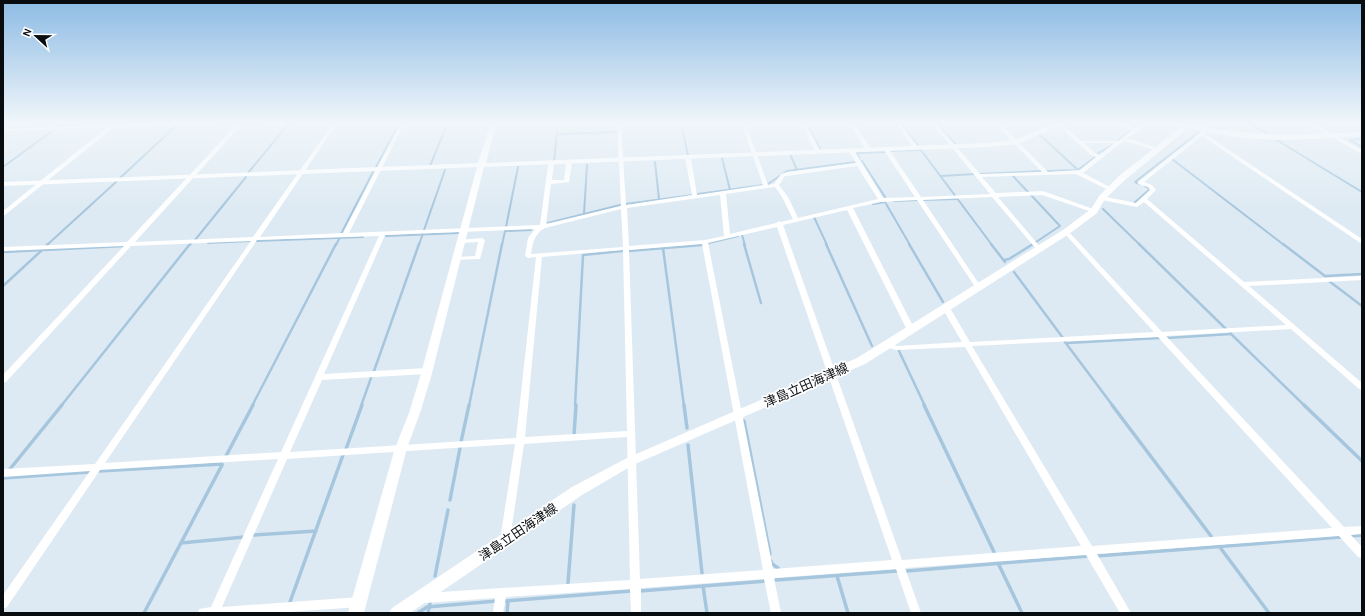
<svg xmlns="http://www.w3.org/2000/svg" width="1365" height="616" font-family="Karla,'Noto Sans JP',sans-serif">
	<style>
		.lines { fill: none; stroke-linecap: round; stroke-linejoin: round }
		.stream-far2 { stroke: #a6c6de; stroke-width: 2 }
		.stream-far1 { stroke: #a6c6de; stroke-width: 2.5 }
		.stream { stroke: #a6c6de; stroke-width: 3.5 }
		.street { fill: #fff; fill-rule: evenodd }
		.secondary { fill: #fff; fill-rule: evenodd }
		.labels { text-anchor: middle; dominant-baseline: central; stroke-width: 3.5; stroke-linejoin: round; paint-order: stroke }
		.street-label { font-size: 13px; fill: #080c0f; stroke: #fff }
	</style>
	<rect width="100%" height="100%" fill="#deeaf3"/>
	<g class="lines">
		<g class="stream-far2">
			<polyline points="681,122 688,156"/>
			<polyline points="806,122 820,149"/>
			<polyline points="900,122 992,245"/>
			<polyline points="936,122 955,144"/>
			<polyline points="1247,122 1269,135"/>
			<polyline points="244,123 272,122"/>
			<polyline points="218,124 239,123"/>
			<polyline points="57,127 64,122"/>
			<polyline points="1201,127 1207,122"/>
			<polyline points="1133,129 1140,122"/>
			<polyline points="557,134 617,132"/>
			<polyline points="1040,135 1078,170"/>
			<polyline points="1275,139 1362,192"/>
			<polyline points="1362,139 1350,140 1362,147"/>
			<polyline points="1118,141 1129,131"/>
			<polyline points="890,151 921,150"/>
			<polyline points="790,154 797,170"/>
			<polyline points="1097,154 1114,144"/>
			<polyline points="722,158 730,190"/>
			<polyline points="1172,159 1284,245"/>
			<polyline points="860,161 857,153 886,152"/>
			<polyline points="862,161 885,197"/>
			<polyline points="554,162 558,122"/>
			<polyline points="655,162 659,199"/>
			<polyline points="430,166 448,122"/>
			<polyline points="3,167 55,129"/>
			<polyline points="375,169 400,122"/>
			<polyline points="1047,171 1078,170 1095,157"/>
			<polyline points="248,173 290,122"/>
			<polyline points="979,174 1042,171"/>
			<polyline points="941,176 975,174"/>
			<polyline points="1013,176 1028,192"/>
			<polyline points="120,178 177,125"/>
			<polyline points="768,184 787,171 855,162"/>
			<polyline points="1140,184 1135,182 1199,132"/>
			<polyline points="698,194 764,185"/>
			<polyline points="1031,195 1060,226 1036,242"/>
			<polyline points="922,200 958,199"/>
			<polyline points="894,201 917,200"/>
			<polyline points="885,202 910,245"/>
			<polyline points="1134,203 1150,189 1145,186"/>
			<polyline points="626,204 693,195"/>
			<polyline points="873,204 885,202"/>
			<polyline points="1103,209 1140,245"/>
			<polyline points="584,214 587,165"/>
			<polyline points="814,217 827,245"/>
			<polyline points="548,223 620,205"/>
			<polyline points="506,227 518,167"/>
			<polyline points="424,230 445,170"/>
			<polyline points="341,234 373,172"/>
			<polyline points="742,235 745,245"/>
			<polyline points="386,236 458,233"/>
			<polyline points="195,240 246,177"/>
			<polyline points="256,241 363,237"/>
			<polyline points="208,243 250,241"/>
			<polyline points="709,243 738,236"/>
			<polyline points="47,245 116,182"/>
			<polyline points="190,245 192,242"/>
			<polyline points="336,245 340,237"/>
			<polyline points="419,245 423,233"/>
			<polyline points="502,245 505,231 531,230"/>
			<polyline points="1032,245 1033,244"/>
		</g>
		<g class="stream-far1">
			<polyline points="744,244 761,303"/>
			<polyline points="826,244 872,346"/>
			<polyline points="909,244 943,302"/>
			<polyline points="991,244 1005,262"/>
			<polyline points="1139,244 1226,329"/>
			<polyline points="1283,244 1325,276"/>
			<polyline points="46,246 48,244"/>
			<polyline points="663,248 684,406"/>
			<polyline points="629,251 702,245"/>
			<polyline points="3,252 124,246"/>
			<polyline points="1004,260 1009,259 1033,244"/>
			<polyline points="1014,272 1063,338"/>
			<polyline points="1325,276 1362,274"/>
			<polyline points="1329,281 1362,306"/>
			<polyline points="3,286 41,251"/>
			<polyline points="1230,333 1305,406"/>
			<polyline points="1167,338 1231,334"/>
			<polyline points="1065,342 1113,406"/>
			<polyline points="1067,343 1160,338"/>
			<polyline points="899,351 925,406"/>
			<polyline points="374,371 419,244"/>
			<polyline points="61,406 190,244"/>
			<polyline points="252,406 336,244"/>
			<polyline points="361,406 371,378"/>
			<polyline points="469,406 502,244"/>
			<polyline points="575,406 583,255 622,251"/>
		</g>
		<g class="stream">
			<polyline points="684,405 687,428"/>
			<polyline points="924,405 994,552"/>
			<polyline points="1112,405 1211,536"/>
			<polyline points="1304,405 1362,461"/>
			<polyline points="744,421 770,554"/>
			<polyline points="574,435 576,405"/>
			<polyline points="461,442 469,405"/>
			<polyline points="688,445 702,573"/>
			<polyline points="346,449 362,405"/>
			<polyline points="226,456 253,405"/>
			<polyline points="10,469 62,405"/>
			<polyline points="99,471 222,464"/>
			<polyline points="3,478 89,472"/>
			<polyline points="450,500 460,448"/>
			<polyline points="254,535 316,531"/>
			<polyline points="1351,536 1362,535"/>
			<polyline points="181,543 244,537"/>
			<polyline points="1219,546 1269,613"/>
			<polyline points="1097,556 1341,537"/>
			<polyline points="771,561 772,564 778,568"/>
			<polyline points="998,563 1022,613"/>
			<polyline points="907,571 1089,556"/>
			<polyline points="435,576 448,510"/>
			<polyline points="837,576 848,613"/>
			<polyline points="776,580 897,571"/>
			<polyline points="568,583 574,505"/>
			<polyline points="703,586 707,613"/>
			<polyline points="640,591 766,581"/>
			<polyline points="505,601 631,591"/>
			<polyline points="290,602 343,455"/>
			<polyline points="144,613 222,465"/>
			<polyline points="418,613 427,607 497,601"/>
			<polyline points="428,613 430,603"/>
			<polyline points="507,613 508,601"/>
		</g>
		<g class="street">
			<polygon points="7,122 12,122 3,127 3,124"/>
			<polygon points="195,122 238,122 236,123 113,128 5,215 3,216 3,211 106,128 3,131 3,129 110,125 113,124 115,125"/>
			<path d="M239 122H244L135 242 253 237 334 122H338L260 237 343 233 401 122H405L349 233 540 225 548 164 551 162 554 164 552 180H564L566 163 569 161 572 163 569 182 551 184 546 224 621 206 617 122H621L626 205 692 195 685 158 688 156 691 158 697 195 763 185 741 122H745L768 185 774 184 781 174 787 172 856 163 848 150 851 148 854 150 883 198 915 197 883 149 886 147 888 148 921 197 990 194 931 122H935L980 174 1042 172 993 122H998L1048 172 1080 170 1096 157 1091 155 1056 124V122H1060L1081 141H1118L1131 131 1118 122H1123L1134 128 1142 122H1147L1137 132 1127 138 1159 148V150H1155L1124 141 1123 143H1121L1083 173 1112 188V190H1108L1076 174 982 177 996 193 1043 191 1096 210V212H1092L1042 195 998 197 1041 248 1042 249 1041 250H1037L992 197 923 200 981 287 980 288H976L917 200 881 202 853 208 915 330 914 332H908L847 210 783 225 902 560 1081 546 965 347 896 350 885 347 884 345 888 343 897 346 962 342 942 308 946 306 950 308 970 342 1154 332 1064 233 1063 232 1064 231H1068L1162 332 1286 325 1144 202 1137 207 1102 200 1099 198 1102 196 1136 203 1150 190 1148 187 1138 184V182L1200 133 1199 129 1208 122H1213L1205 129V134L1362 239V244L1202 136 1144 182 1152 185 1156 190 1147 199 1244 282 1362 276V280L1249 286 1362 383V390L1359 389 1291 329 1166 336 1344 527 1362 526V534L1351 535 1362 547V558L1358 557 1339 536 1097 554 1131 613H1120L1086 555 905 568 921 613H911L896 569 774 578 781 613H771L764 579 641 588V613H631L630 589 506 597 503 613H493L495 598 425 603 421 601 420 598 421 595 425 593 630 580 627 437 524 444 510 540 508 543 505 544 502 543 500 540 515 444 287 459 222 607 359 597 363 599 364 602 363 605 359 607 274 613H198L199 609 211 607 278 459 100 470 7 607 3 609V595L90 471 3 477V469L95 464 251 241 131 246 6 382 3 383V375L124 246 3 251V247L127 242ZM1084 143H1114L1100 155 1095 153ZM857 166 878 199 798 218 788 197 779 185 785 176H787ZM775 187 782 197 793 219 781 222 779 221 776 223 730 234 726 194ZM720 195 724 236 705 240 629 246 627 208ZM621 209 623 247 531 254C533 242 534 234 545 228ZM777 227 892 560 773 569 708 243ZM535 229 528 238 525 256 528 258 536 257 516 438 290 452 322 380 427 374 430 373 431 371 430 369 427 368 324 374 385 235ZM379 236 281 452 105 463 257 240ZM702 244 763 570 640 579 629 250ZM623 250 627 431 525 437 542 257ZM1158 337 1332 528 1092 546 972 346Z"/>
			<polygon points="801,122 805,122 821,152 820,153 815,152"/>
			<polygon points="849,122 853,122 871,149 870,150 866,150"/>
			<polygon points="895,122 899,122 919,148 918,149 914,149"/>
			<polygon points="1306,122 1311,122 1362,150 1362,154"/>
			<polygon points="482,238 485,240 480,259 453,260 452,259 453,258 455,257 475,256 478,242 460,243 457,241 458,240"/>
		</g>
		<g class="secondary">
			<polygon points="491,122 497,122 486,163 987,143 1014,140 1058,122 1067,122 1018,144 987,147 484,167 431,377 420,413 407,448 364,613 348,613 395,448 409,413 420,377 477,167 3,186 3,182 478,163"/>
			<path d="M1165 122 1185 123 1194 122 1192 125C1250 137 1303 135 1362 132V136C1328 138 1294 141 1261 139 1236 138 1212 133 1188 128L1125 180 1105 199 1097 213 1069 234 892 347 865 364 635 464 582 495 410 613H389L392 608 572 487 627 458 857 358 1063 230 1091 209 1099 196 1119 176 1181 127Z"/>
		</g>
	</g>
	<linearGradient id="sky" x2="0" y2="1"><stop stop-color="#8dbbe4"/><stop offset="0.59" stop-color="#f0f6fa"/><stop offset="1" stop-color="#f0f6fa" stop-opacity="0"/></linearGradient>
	<rect width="1365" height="208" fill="url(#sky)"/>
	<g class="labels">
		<g class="street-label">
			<text transform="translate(806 385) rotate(-24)">津島立田海津線</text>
			<text transform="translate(518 532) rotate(-34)">津島立田海津線</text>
		</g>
	</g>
	<rect width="1365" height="616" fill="none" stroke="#080c0f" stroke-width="8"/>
	<g transform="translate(36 36) rotate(292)" stroke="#ffffff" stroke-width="3" paint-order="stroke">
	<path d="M0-3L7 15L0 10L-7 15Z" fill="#080c0f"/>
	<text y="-6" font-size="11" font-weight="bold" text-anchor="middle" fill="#080c0f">N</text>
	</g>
</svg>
